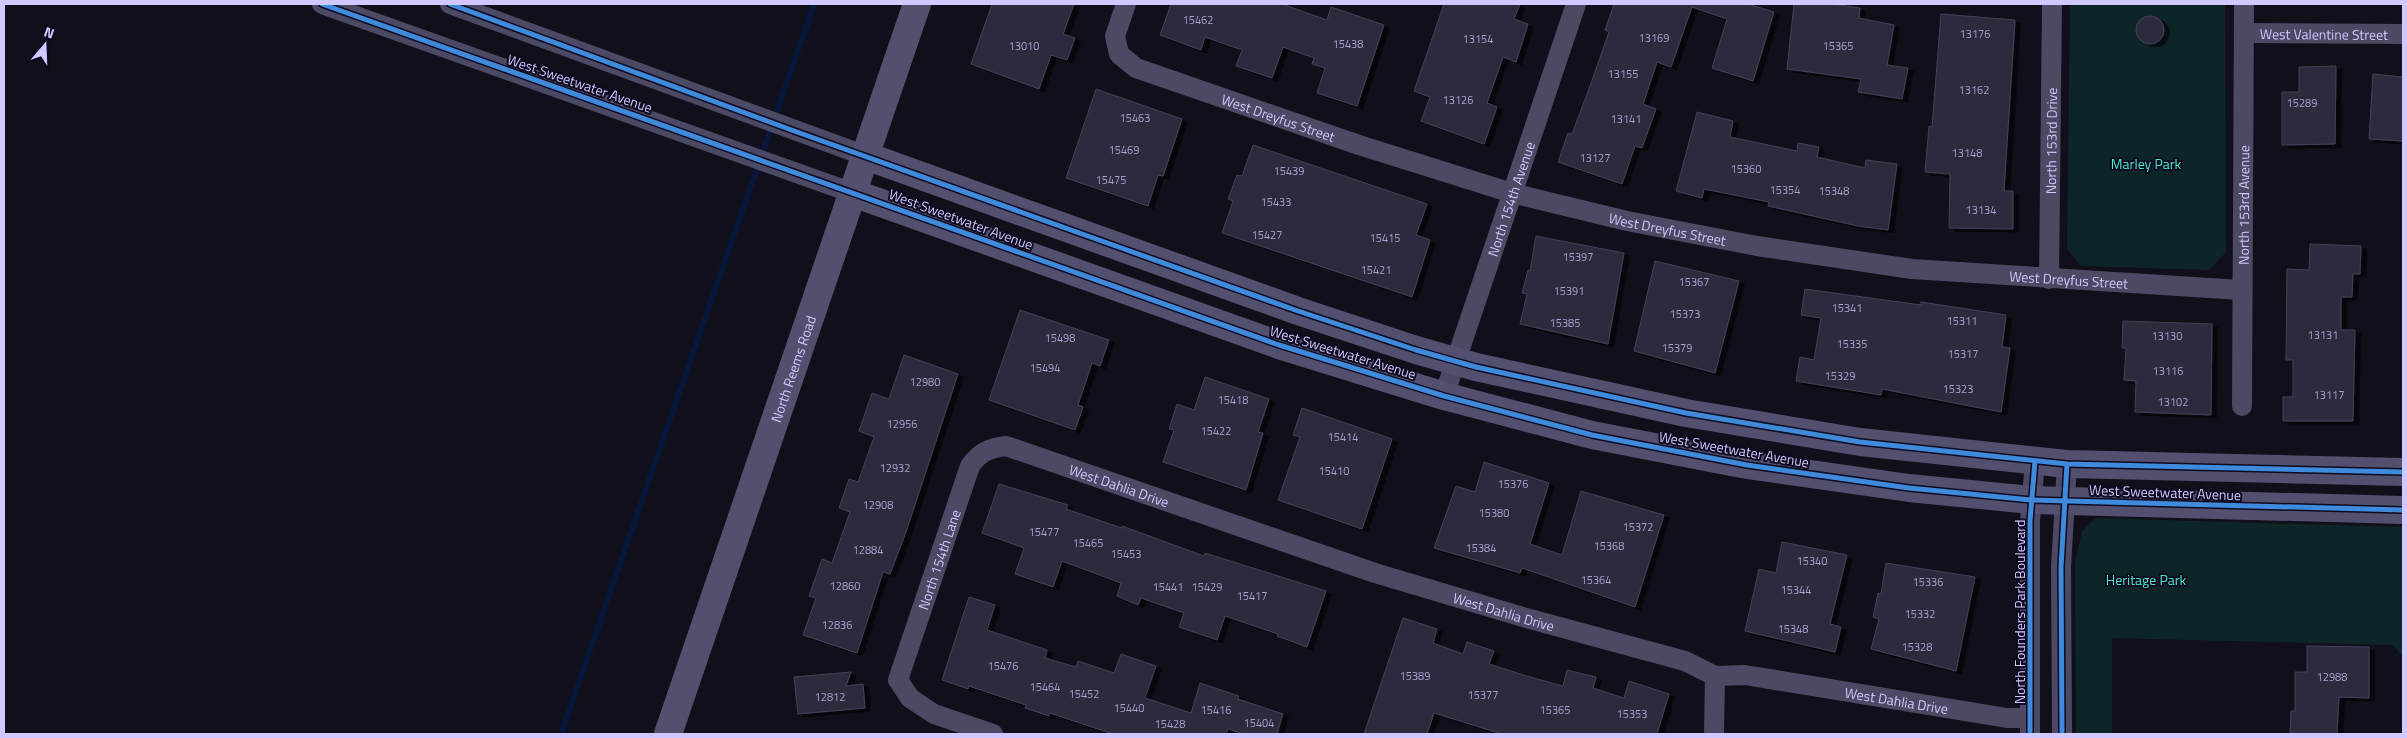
<svg xmlns="http://www.w3.org/2000/svg" width="2407" height="738" font-family="'Titillium Web',sans-serif">
	<style>
		.green { fill: #0e2527 }
		.lines { fill: none; stroke-linecap: round; stroke-linejoin: round }
		.stream { stroke: #06173a; stroke-width: 6 }
		.building { fill: #2f2b3e; stroke: #454059; filter: url(#shadow) }
		.street { stroke: #4b4964; stroke-width: 20 }
		.secondary { stroke: #52506e; stroke-width: 28 }
		.cycleway-casing { stroke: #0e0a1f; stroke-width: 8 }
		.cycleway { stroke: #408adc; stroke-width: 5 }
		.labels { text-anchor: middle; dominant-baseline: central; stroke-width: 4; stroke-linejoin: round; paint-order: stroke }
		.number-label { font-size: 11px; fill: #a8a1cf }
		.street-label { font-size: 14px; fill: #d0c8ff; stroke: #0e0a1f }
		.park-label { font-size: 14px; fill: #4be8c5; stroke: #0e0a1f }
	</style>
	<defs>
		<filter id="shadow"><feDropShadow dx="5.5" dy="3" stdDeviation="0" flood-color="#0009"/></filter>
	</defs>
	<rect width="100%" height="100%" fill="#110f1a"/>
	<g class="green">
		<polygon points="2070,4 2225,4 2226,252 2209,270 2081,266 2067,249"/>
		<polygon points="2096,518 2403,527 2403,657 2393,645 2112,638 2112,734 2076,734 2075,562 2082,531"/>
	</g>
	<g class="lines">
		<polyline class="stream" points="561,734 814,4"/>
	</g>
	<g class="building">
		<polygon points="992,4 1074,4 1063,34 1075,38 1067,60 1051,55 1039,89 971,64"/>
		<polygon points="1171,4 1282,4 1327,20 1331,7 1384,25 1357,106 1317,93 1325,68 1312,64 1314,58 1283,47 1272,78 1236,66 1242,50 1205,37 1201,50 1160,35"/>
		<polygon points="1444,4 1520,4 1514,19 1528,24 1516,62 1503,57 1487,103 1497,107 1484,144 1421,121 1430,97 1414,91"/>
		<polygon points="1614,4 1748,4 1774,12 1753,81 1712,68 1727,19 1692,7 1671,67 1657,62 1643,104 1656,109 1642,148 1635,146 1622,184 1558,162 1568,133 1572,134 1590,86 1609,32 1605,30"/>
		<polygon points="1794,4 1833,4 1860,8 1859,18 1894,25 1887,65 1908,68 1902,99 1858,92 1861,79 1787,69"/>
		<polygon points="1941,14 2015,20 2004,191 2013,191 2013,229 1949,228 1950,174 1925,172 1929,126 1932,127"/>
		<circle cx="2150" cy="30" r="14"/>
		<polygon points="2336,66 2335,144 2282,145 2282,92 2299,92 2299,67"/>
		<polygon points="2373,74 2403,77 2403,141 2369,139"/>
		<polygon points="1096,89 1182,119 1163,176 1158,175 1148,206 1066,178"/>
		<polygon points="1697,112 1733,121 1730,137 1797,151 1798,143 1819,147 1817,157 1865,168 1866,160 1897,164 1888,230 1858,226 1768,206 1769,202 1704,189 1702,198 1676,191"/>
		<polygon points="1253,145 1427,204 1416,235 1430,240 1412,297 1222,233 1233,201 1228,199 1237,175 1242,176"/>
		<polygon points="1536,236 1624,253 1608,344 1520,324 1527,294 1522,293 1528,270 1530,271"/>
		<polygon points="2310,244 2361,246 2360,274 2353,274 2352,297 2341,297 2341,330 2355,330 2353,421 2283,421 2283,397 2293,397 2293,360 2286,360 2287,269 2309,270"/>
		<polygon points="1655,261 1739,281 1715,373 1634,351"/>
		<polygon points="1805,289 1921,305 1921,302 2006,315 2002,347 2010,348 2001,412 1882,389 1881,395 1796,381 1800,357 1814,360 1821,318 1801,315"/>
		<polygon points="1020,310 1109,340 1100,366 1092,363 1078,405 1083,407 1075,430 989,400"/>
		<polygon points="2123,321 2212,324 2211,415 2135,412 2136,381 2124,380 2126,348 2122,348"/>
		<polygon points="904,355 958,374 906,532 890,574 883,572 857,653 803,635 816,598 809,596 822,559 832,563 850,512 839,508 849,479 858,482 874,437 859,431 872,393 889,399"/>
		<polygon points="1205,377 1269,399 1258,432 1263,433 1246,490 1163,462 1174,430 1169,429 1177,404 1194,410"/>
		<polygon points="1302,408 1392,439 1362,529 1278,500 1300,437 1293,435"/>
		<polygon points="1484,462 1549,483 1530,544 1562,555 1581,491 1664,515 1635,607 1522,568 1520,573 1434,548 1456,486 1475,492"/>
		<polygon points="999,484 1068,505 1066,509 1122,528 1122,526 1204,556 1205,553 1326,591 1307,647 1277,636 1278,634 1225,616 1217,640 1179,627 1184,613 1141,598 1138,605 1117,596 1121,583 1062,561 1053,587 1015,574 1024,548 982,533"/>
		<polygon points="1782,542 1847,555 1830,624 1841,627 1835,652 1745,631 1759,569 1776,573"/>
		<polygon points="1886,563 1975,577 1956,671 1871,649 1879,619 1873,617 1878,593 1881,594"/>
		<polygon points="969,597 995,605 987,630 1047,650 1045,658 1076,667 1078,661 1114,673 1121,654 1156,666 1145,698 1191,713 1200,683 1239,696 1238,699 1283,714 1277,734 1244,734 1228,729 1226,734 1113,734 1050,713 1049,716 1025,708 1026,705 969,686 968,689 942,680"/>
		<polygon points="1403,618 1437,629 1433,643 1463,654 1467,642 1494,651 1489,664 1530,677 1563,686 1567,670 1596,677 1593,688 1624,698 1629,681 1669,694 1657,734 1502,734 1434,713 1427,734 1364,734"/>
		<polygon points="2307,646 2369,647 2369,698 2339,697 2337,734 2290,734 2291,711 2295,711 2295,672 2307,672"/>
		<polygon points="851,672 846,686 863,684 865,708 798,714 794,677"/>
	</g>
	<g class="lines">
		<g class="street">
			<polyline points="322,4 853,193"/>
			<polyline points="450,4 866,156"/>
			<path id="s1" d="M1126 4 1115 36 1119 54 1136 68 1359 145 1512 193 1627 221 1757 246 1912 269 2241 290"/>
			<path id="s2" d="M2244 33 2403 34"/>
			<path id="s3" d="M2049 279 2052 4"/>
			<path id="s4" d="M1444 396 1576 4"/>
			<path id="s5" d="M2242 406 2244 4"/>
			<path id="s6" d="M993 734 934 714 910 698 898 680 970 466C980 452 989 448 1006 446L1375 573 1526 618 1685 661 1715 676 1745 675 2007 718H2030"/>
			<polyline points="1714,734 1715,676"/>
			<polyline points="2030,734 2030,521 2035,461"/>
			<polyline points="2062,734 2061,567 2067,464"/>
		</g>
		<g class="secondary">
			<polyline points="866,156 1298,311 1416,350 1476,367 1686,413 1860,442 2067,464 2403,472"/>
			<polyline points="853,193 1279,345 1444,396 1592,435 1747,465 1909,488 2031,500 2403,510"/>
			<path id="s7" d="M668 734 917 4"/>
		</g>
		<g class="cycleway-casing">
			<g id="cycleway">
				<polyline points="322,4 1279,345 1444,396 1592,435 1747,465 1909,488 2031,500 2403,510"/>
				<polyline points="450,4 797,132 1127,250 1298,311 1416,350 1476,367 1686,413 1860,442 2067,464 2403,472"/>
				<polyline points="2030,734 2030,521 2035,461"/>
				<polyline points="2062,734 2061,567 2067,464"/>
			</g>
		</g>
		<use href="#cycleway" class="cycleway"/>
	</g>
	<g class="labels">
		<g class="number-label">
			<text x="1198" y="20">15462</text>
			<text x="1975" y="34">13176</text>
			<text x="1654" y="38">13169</text>
			<text x="1478" y="39">13154</text>
			<text x="1348" y="44">15438</text>
			<text x="1024" y="46">13010</text>
			<text x="1838" y="46">15365</text>
			<text x="1623" y="74">13155</text>
			<text x="1974" y="90">13162</text>
			<text x="1458" y="100">13126</text>
			<text x="2302" y="103">15289</text>
			<text x="1135" y="118">15463</text>
			<text x="1626" y="119">13141</text>
			<text x="1124" y="150">15469</text>
			<text x="1967" y="153">13148</text>
			<text x="1595" y="158">13127</text>
			<text x="1746" y="169">15360</text>
			<text x="1289" y="171">15439</text>
			<text x="1111" y="180">15475</text>
			<text x="1785" y="190">15354</text>
			<text x="1834" y="191">15348</text>
			<text x="1276" y="202">15433</text>
			<text x="1981" y="210">13134</text>
			<text x="1267" y="235">15427</text>
			<text x="1385" y="238">15415</text>
			<text x="1578" y="257">15397</text>
			<text x="1376" y="270">15421</text>
			<text x="1694" y="282">15367</text>
			<text x="1569" y="291">15391</text>
			<text x="1847" y="308">15341</text>
			<text x="1685" y="314">15373</text>
			<text x="1962" y="321">15311</text>
			<text x="1565" y="323">15385</text>
			<text x="2323" y="335">13131</text>
			<text x="2167" y="336">13130</text>
			<text x="1060" y="338">15498</text>
			<text x="1852" y="344">15335</text>
			<text x="1677" y="348">15379</text>
			<text x="1963" y="354">15317</text>
			<text x="1045" y="368">15494</text>
			<text x="2168" y="371">13116</text>
			<text x="1840" y="376">15329</text>
			<text x="925" y="382">12980</text>
			<text x="1958" y="389">15323</text>
			<text x="2329" y="395">13117</text>
			<text x="1233" y="400">15418</text>
			<text x="2173" y="402">13102</text>
			<text x="902" y="424">12956</text>
			<text x="1216" y="431">15422</text>
			<text x="1343" y="437">15414</text>
			<text x="895" y="468">12932</text>
			<text x="1334" y="471">15410</text>
			<text x="1513" y="484">15376</text>
			<text x="878" y="505">12908</text>
			<text x="1494" y="513">15380</text>
			<text x="1638" y="527">15372</text>
			<text x="1044" y="532">15477</text>
			<text x="1088" y="543">15465</text>
			<text x="1609" y="546">15368</text>
			<text x="1481" y="548">15384</text>
			<text x="868" y="550">12884</text>
			<text x="1126" y="554">15453</text>
			<text x="1812" y="561">15340</text>
			<text x="1596" y="580">15364</text>
			<text x="1928" y="582">15336</text>
			<text x="845" y="586">12860</text>
			<text x="1168" y="587">15441</text>
			<text x="1207" y="587">15429</text>
			<text x="1796" y="590">15344</text>
			<text x="1252" y="596">15417</text>
			<text x="1920" y="614">15332</text>
			<text x="837" y="625">12836</text>
			<text x="1793" y="629">15348</text>
			<text x="1917" y="647">15328</text>
			<text x="1003" y="666">15476</text>
			<text x="1415" y="676">15389</text>
			<text x="2332" y="677">12988</text>
			<text x="1045" y="687">15464</text>
			<text x="1084" y="694">15452</text>
			<text x="1483" y="695">15377</text>
			<text x="830" y="697">12812</text>
			<text x="1129" y="708">15440</text>
			<text x="1216" y="710">15416</text>
			<text x="1555" y="710">15365</text>
			<text x="1632" y="714">15353</text>
			<text x="1259" y="723">15404</text>
			<text x="1170" y="724">15428</text>
		</g>
		<g class="street-label">
			<text stroke="none"><textPath href="#s2" startOffset="80">West Valentine Street</textPath></text>
			<text transform="translate(580 83) rotate(19)">West Sweetwater Avenue</text>
			<text stroke="none"><textPath href="#s1" startOffset="225">West Dreyfus Street</textPath></text>
			<text stroke="none"><textPath href="#s3" startOffset="138">North 153rd Drive</textPath></text>
			<text stroke="none"><textPath href="#s4" startOffset="208">North 154th Avenue</textPath></text>
			<text stroke="none"><textPath href="#s5" startOffset="201">North 153rd Avenue</textPath></text>
			<text transform="translate(961 219) rotate(20)">West Sweetwater Avenue</text>
			<text stroke="none"><textPath href="#s1" startOffset="630">West Dreyfus Street</textPath></text>
			<text stroke="none"><textPath href="#s1" startOffset="1035">West Dreyfus Street</textPath></text>
			<text transform="translate(1343 352) rotate(17)">West Sweetwater Avenue</text>
			<text stroke="none"><textPath href="#s7" startOffset="386">North Reems Road</textPath></text>
			<text transform="translate(1734 449) rotate(10)">West Sweetwater Avenue</text>
			<text stroke="none"><textPath href="#s6" startOffset="501">West Dahlia Drive</textPath></text>
			<text transform="translate(2165 492) rotate(2)">West Sweetwater Avenue</text>
			<text stroke="none"><textPath href="#s6" startOffset="240">North 154th Lane</textPath></text>
			<text stroke="none"><textPath href="#s6" startOffset="906">West Dahlia Drive</textPath></text>
			<text transform="translate(2019 612) rotate(-90)">North Founders Park Boulevard</text>
			<text stroke="none"><textPath href="#s6" startOffset="1311">West Dahlia Drive</textPath></text>
		</g>
		<g class="park-label">
			<text x="2146" y="163">Marley Park</text>
			<text x="2146" y="579">Heritage Park</text>
		</g>
	</g>
	<rect width="2407" height="738" fill="none" stroke="#d0c8ff" stroke-width="10"/>
	<g transform="translate(45 45) rotate(19)" stroke="#0e0a1f" stroke-width="4" paint-order="stroke">
	<path d="M0-4L9 19L0 12L-9 19Z" fill="#d0c8ff"/>
	<text y="-8" font-size="14" font-weight="bold" text-anchor="middle" fill="#d0c8ff">N</text>
	</g>
</svg>
